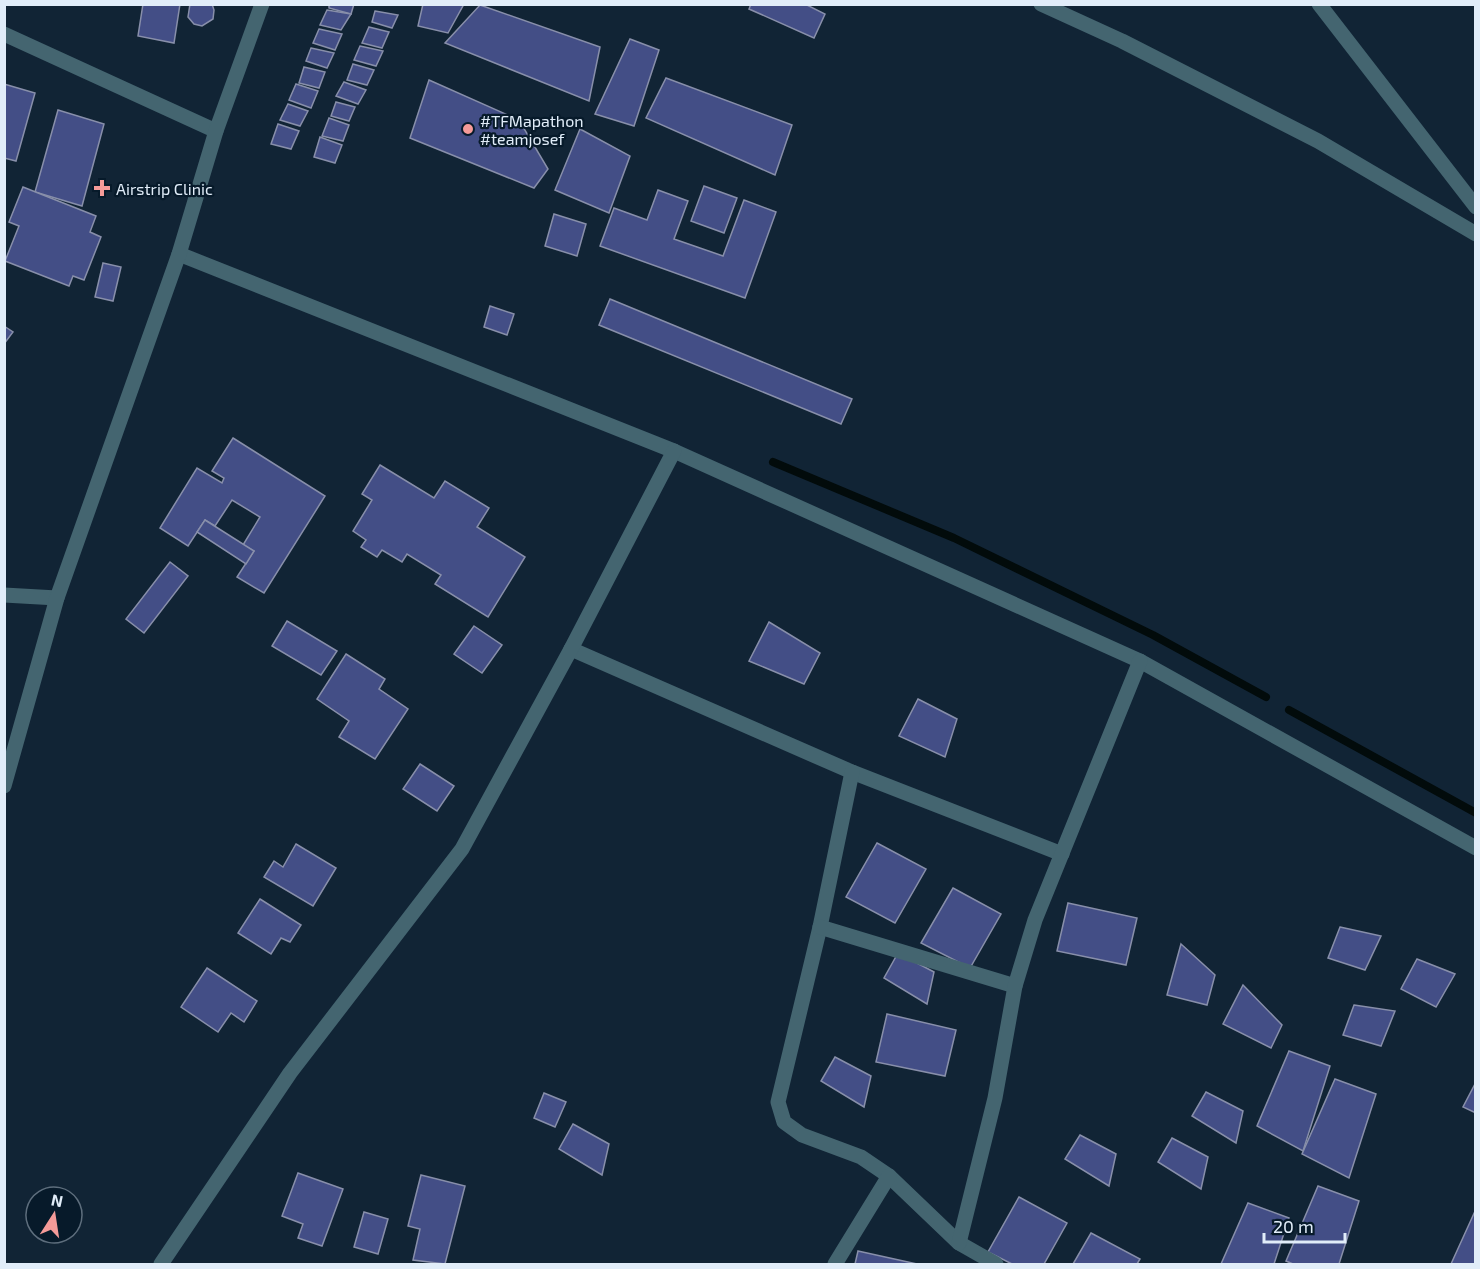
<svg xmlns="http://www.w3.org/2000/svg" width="1480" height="1269" font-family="'Exo 2',sans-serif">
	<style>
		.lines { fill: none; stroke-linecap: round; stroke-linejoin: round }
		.stream { stroke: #020b0b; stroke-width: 8 }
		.building { fill: #434e86; stroke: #888faa; stroke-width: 1.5 }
		.minor { stroke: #446570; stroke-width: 15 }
		.poi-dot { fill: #f59b99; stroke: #071a2a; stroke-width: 2 }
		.labels { text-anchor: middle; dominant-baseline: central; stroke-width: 4.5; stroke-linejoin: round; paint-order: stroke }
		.poi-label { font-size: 16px; fill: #e1edf9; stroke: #071a2a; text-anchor: start }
	</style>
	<rect width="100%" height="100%" fill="#112435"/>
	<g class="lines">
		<g class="stream">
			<polyline points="773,462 954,538 1153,635 1266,697"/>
			<polyline points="1289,710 1476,813"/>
		</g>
	</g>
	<g class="building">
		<polygon points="143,4 180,4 174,43 138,36"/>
		<polygon points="190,4 212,4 214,10 213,19 202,26 194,24 188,17"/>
		<polygon points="329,4 354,4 351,14 329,8"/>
		<polygon points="423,4 464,4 448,33 418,26"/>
		<polygon points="751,4 805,4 825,14 814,38 749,9"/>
		<polygon points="480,5 600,47 589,101 445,43"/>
		<polygon points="327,10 351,14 341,30 320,25"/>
		<polygon points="375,11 398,15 392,28 372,22"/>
		<polygon points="369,27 389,32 382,48 362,43"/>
		<polygon points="319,29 342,34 335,50 313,43"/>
		<polygon points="630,39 659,50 634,126 595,114"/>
		<polygon points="360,46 383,51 376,66 354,60"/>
		<polygon points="311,48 334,53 327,68 306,61"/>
		<polygon points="353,64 374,70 367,85 347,80"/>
		<polygon points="304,67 325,72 319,88 299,83"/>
		<polygon points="666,78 792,125 775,175 646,118"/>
		<polygon points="429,80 519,120 548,169 534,188 410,138"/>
		<polygon points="344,82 366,90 358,104 336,96"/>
		<polygon points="4,84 35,93 16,161 4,158"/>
		<polygon points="296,84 318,91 311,108 289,100"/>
		<polygon points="336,102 355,107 349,121 331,116"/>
		<polygon points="288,104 308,111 300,126 280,120"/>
		<polygon points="58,110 104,124 82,206 35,192"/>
		<polygon points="329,118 349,125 343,141 322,136"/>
		<polygon points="278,124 299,131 291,149 271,144"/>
		<polygon points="580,129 630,156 609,213 555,190"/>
		<polygon points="320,137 342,145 335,163 314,157"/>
		<polygon points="704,186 737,198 724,233 691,221"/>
		<polygon points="23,187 96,216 90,232 101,237 84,280 73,276 69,286 5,261 19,226 9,222"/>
		<polygon points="658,190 688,201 674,239 723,256 744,200 776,212 745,298 600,246 614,208 647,220"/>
		<polygon points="554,214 586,224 577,256 545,246"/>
		<polygon points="103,263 121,267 113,301 95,297"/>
		<polygon points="610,299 852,399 841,424 599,325"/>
		<polygon points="490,306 514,314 507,335 484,327"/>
		<polygon points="4,326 13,332 4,344"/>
		<polygon points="233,438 325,496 264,593 237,577 254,551 243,545 260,517 232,500 215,526 205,520 188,546 160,528 197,468 222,483 224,478 212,471"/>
		<polygon points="380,465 434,498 445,481 489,508 477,527 525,557 488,617 435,584 441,575 407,554 402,562 382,550 377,557 361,547 366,540 353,531 372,500 362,494"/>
		<polygon points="205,520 254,551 246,564 197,532"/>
		<polygon points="170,562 188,576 144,633 126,619"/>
		<polygon points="287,621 337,651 321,675 272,646"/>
		<polygon points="769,622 820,653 804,684 749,661"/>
		<polygon points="474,626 502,645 482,673 454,654"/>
		<polygon points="346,654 385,679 379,689 408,709 375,759 339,737 349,721 317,699"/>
		<polygon points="918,699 957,719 945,757 899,736"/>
		<polygon points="420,764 454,786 437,811 403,789"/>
		<polygon points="877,843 926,869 895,923 846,897"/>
		<polygon points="296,844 336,868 313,906 264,877 274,861 283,867"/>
		<polygon points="953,888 1001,914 970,968 921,943"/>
		<polygon points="260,899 301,925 290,942 281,938 271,954 238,933"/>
		<polygon points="1068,903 1137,918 1126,965 1057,951"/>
		<polygon points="1340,927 1381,936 1365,970 1328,958"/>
		<polygon points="1181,944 1215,975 1207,1005 1167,995"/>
		<polygon points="898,953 934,972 927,1004 884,978"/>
		<polygon points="1417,959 1455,974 1436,1007 1401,989"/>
		<polygon points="207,968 257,1001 244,1022 231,1013 218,1032 181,1007"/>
		<polygon points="1243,985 1282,1025 1271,1048 1223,1024"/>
		<polygon points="1354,1005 1395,1011 1381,1046 1343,1035"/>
		<polygon points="887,1014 956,1030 945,1076 876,1062"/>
		<polygon points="1289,1051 1330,1066 1303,1151 1257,1126"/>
		<polygon points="835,1057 871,1076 864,1107 821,1081"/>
		<polygon points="1335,1079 1376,1094 1349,1178 1302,1154"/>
		<polygon points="1476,1082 1476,1113 1463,1107"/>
		<polygon points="1206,1092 1243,1111 1236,1143 1192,1116"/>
		<polygon points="544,1093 566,1102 555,1127 534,1118"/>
		<polygon points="573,1124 609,1144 602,1175 559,1149"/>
		<polygon points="1080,1135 1116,1154 1109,1186 1065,1159"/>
		<polygon points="1172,1138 1208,1157 1201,1189 1158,1162"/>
		<polygon points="298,1173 343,1189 322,1246 298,1238 303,1224 282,1216"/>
		<polygon points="421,1175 465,1186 445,1264 413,1260 420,1229 408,1226"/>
		<polygon points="1318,1186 1359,1201 1339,1264 1293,1264 1286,1261"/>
		<polygon points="1019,1197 1067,1223 1044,1264 1012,1264 988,1252"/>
		<polygon points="1248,1203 1289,1218 1274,1264 1221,1264"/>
		<polygon points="1476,1209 1476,1264 1451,1264"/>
		<polygon points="364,1212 388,1219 378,1254 354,1247"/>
		<polygon points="1091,1233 1140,1259 1137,1264 1073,1264"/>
		<polygon points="858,1251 917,1264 855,1264"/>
	</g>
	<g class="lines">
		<g class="minor">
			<polyline points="1041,4 1122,41 1318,141 1476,234"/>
			<polyline points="1319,4 1476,207"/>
			<polyline points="4,34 216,131"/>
			<polyline points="179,254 674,451 1140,661 1476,848"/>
			<polyline points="4,595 57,598"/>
			<polyline points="571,649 852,772 1062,854"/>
			<polyline points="852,772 820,927 778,1102 784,1122 802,1135 861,1157 889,1176 959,1243 996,1264"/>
			<polyline points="4,786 57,598 179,254 216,131 262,4"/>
			<polyline points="820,927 1015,986"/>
			<polyline points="959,1243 995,1098 1015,986 1035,920 1140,661"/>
			<polyline points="161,1264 290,1073 462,849 571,649 674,451"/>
			<polyline points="835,1264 889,1176"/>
		</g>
	</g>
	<g class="poi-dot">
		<circle cx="468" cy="129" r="6"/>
		<path d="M99 179h6v6h6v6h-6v6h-6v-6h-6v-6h6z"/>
	</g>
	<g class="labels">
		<g class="poi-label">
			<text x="480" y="120">#TFMapathon<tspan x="480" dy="18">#teamjosef</tspan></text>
			<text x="116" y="188">Airstrip Clinic</text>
		</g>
	</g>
	<rect width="1480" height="1269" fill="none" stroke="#e1edf9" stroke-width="12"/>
	<g transform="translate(54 1215) rotate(12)"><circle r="28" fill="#071a2a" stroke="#5e6e7d" stroke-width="1.5"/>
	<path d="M0-4.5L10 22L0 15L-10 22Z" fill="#f59b99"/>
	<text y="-9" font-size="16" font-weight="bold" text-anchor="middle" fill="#e1edf9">N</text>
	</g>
	<path d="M1264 1233v9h81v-9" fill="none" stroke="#e1edf9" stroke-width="3"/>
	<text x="1273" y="1233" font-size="18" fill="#e1edf9" stroke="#071a2a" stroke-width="4.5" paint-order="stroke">20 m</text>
</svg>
